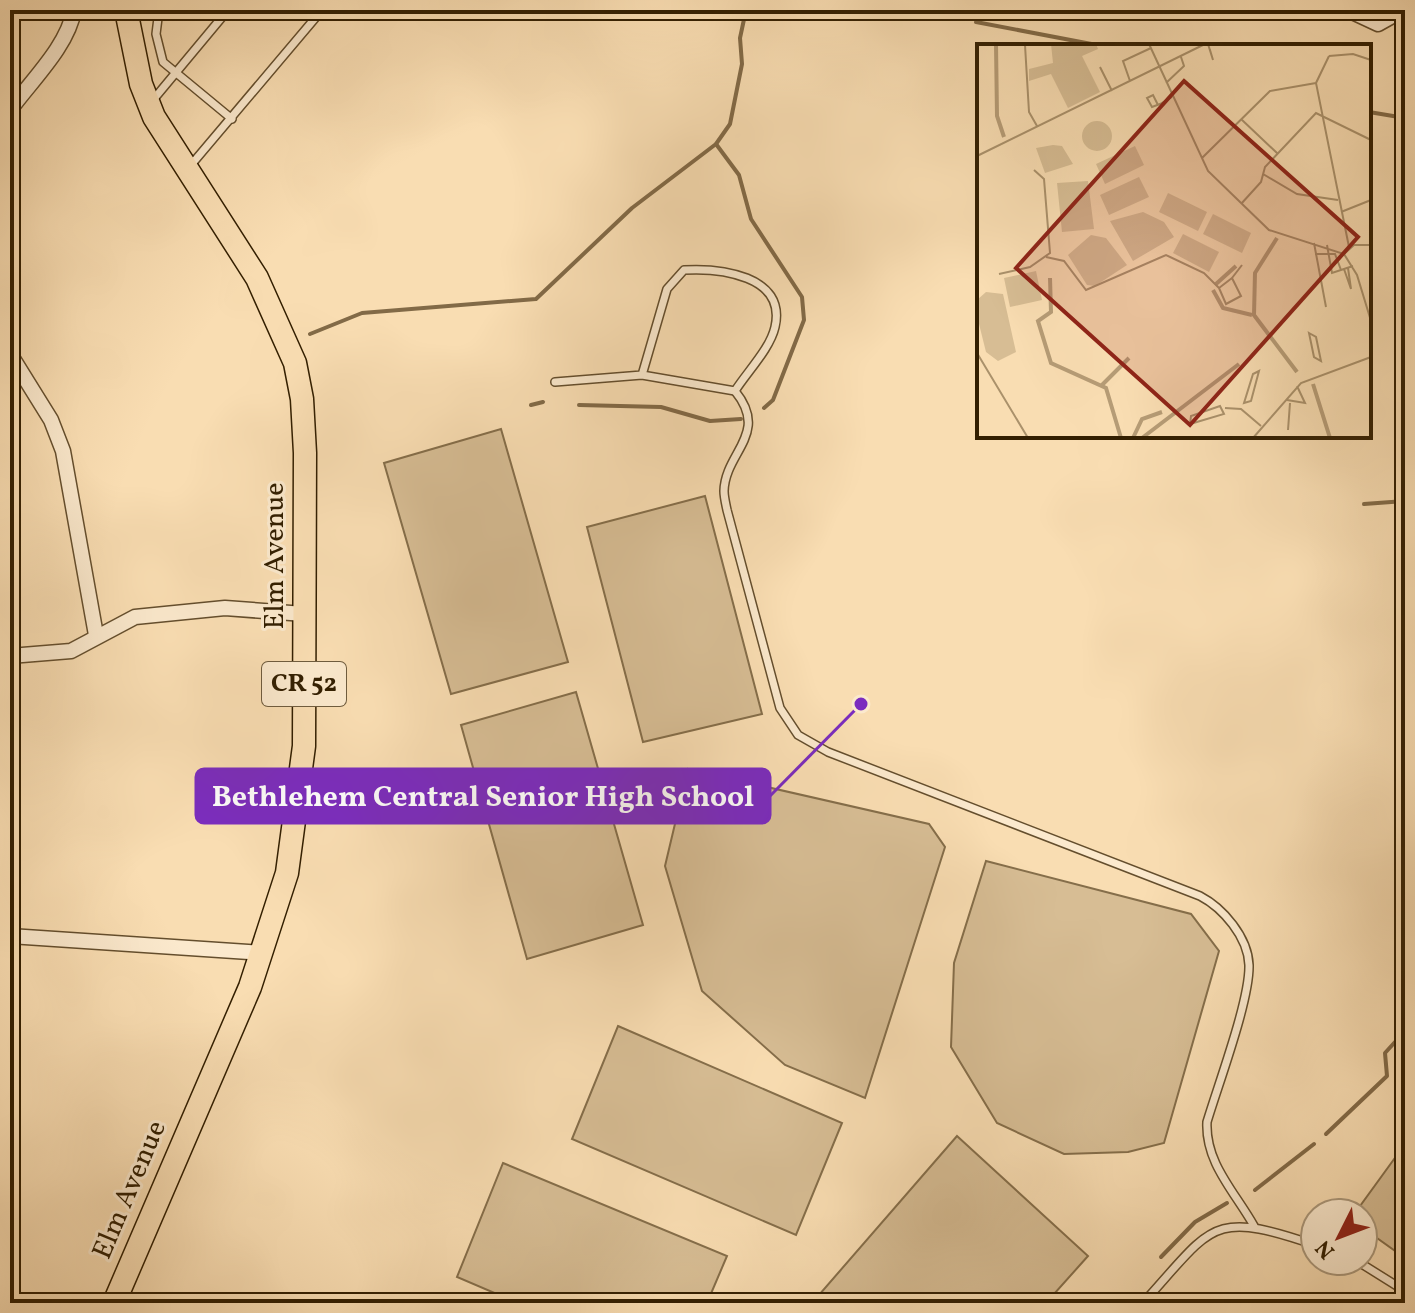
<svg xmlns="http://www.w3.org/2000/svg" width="1415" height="1313" font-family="Vollkorn,serif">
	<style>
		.green { fill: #d7bd94; stroke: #856e4a; stroke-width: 2 }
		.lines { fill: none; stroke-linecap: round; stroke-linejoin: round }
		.stream { stroke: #826a47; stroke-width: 4 }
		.service-casing { stroke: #644e2d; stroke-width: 10 }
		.minor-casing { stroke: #644e2d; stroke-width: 17 }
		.primary-casing { stroke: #331f01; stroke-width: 25 }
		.service { stroke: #fbe9cd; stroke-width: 7 }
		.minor { stroke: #fbe9cd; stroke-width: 14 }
		.primary { stroke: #f9ddb2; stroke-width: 22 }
		.labels { text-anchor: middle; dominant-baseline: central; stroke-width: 6; stroke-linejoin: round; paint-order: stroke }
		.shield { fill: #fbe9cd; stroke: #6f5c3e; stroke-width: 2 }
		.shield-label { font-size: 26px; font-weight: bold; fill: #331f01 }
		.street-label { font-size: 28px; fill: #331f01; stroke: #fbe9cd }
		.inset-river { fill: none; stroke: #b69c76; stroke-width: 4 }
		.inset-road { fill: none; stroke: #aa916b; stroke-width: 2 }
		.view { fill: #8f2418; fill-opacity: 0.15; stroke: #8f2418; stroke-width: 4 }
		.inset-edge { fill: none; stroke: #331f01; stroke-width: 4 }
		.leader { fill: none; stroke: #7b2cbf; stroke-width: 3 }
		.callout-dot { fill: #7b2cbf; stroke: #fbe9cd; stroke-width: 3 }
		.callout { fill: #7b2cbf; stroke: #7b2cbf; stroke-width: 3 }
		.callout-label { font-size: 30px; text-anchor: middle; font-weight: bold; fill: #fff }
	</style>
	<rect width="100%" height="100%" fill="#f9ddb2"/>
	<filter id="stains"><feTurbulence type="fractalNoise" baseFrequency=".0025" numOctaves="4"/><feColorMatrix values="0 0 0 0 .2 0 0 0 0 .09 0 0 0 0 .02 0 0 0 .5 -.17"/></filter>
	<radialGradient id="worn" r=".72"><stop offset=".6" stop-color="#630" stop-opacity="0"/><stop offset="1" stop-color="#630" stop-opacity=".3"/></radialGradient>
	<g class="green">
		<polygon points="501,429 568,662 451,694 384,463"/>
		<polygon points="705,496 762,714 643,742 587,527"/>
		<polygon points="576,692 643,925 527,959 461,725"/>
		<polygon points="688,769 929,824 945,847 865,1098 785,1065 702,991 665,866"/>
		<polygon points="986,861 1191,914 1219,951 1164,1143 1128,1152 1064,1154 997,1123 951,1047 954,963"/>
		<polygon points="618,1026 842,1123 796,1235 572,1139"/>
		<polygon points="957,1136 1088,1256 1046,1303 812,1303"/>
		<polygon points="1405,1144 1405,1258 1363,1228 1363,1213 1355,1213"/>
		<polygon points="503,1163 727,1256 707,1303 518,1303 457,1277"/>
	</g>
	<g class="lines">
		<g class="stream">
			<polyline points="976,22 1102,46"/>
			<polyline points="1369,112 1405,118"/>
			<polyline points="716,144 739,175 751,219 802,297 804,320 773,400 764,408"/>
			<polyline points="310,334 362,313 536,299 632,208 716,144 730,124 742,64 740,38 746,10"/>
			<polyline points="531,405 543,402"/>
			<polyline points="579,405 661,407 710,421 741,419"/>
			<polyline points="1364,504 1405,501"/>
			<polyline points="1326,1134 1387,1076 1385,1053 1405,1031"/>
			<polyline points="1255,1190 1314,1144"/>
			<polyline points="1161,1257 1195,1222 1227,1203"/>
		</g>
		<g class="service-casing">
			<g id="service">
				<polyline points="159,10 156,34 163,62 232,119"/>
				<polyline points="153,100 228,10"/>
				<polyline points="191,165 322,10"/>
				<path d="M555 382 642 375 667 289 684 270C719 268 787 275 775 327 770 349 747 372 735 391L642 375"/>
				<path d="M735 391C770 434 725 452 724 491 724 497 726 505 727 510L780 708 798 735 828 752 1200 896C1223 908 1248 937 1249 965 1250 1000 1218 1085 1207 1122 1205 1163 1235 1192 1254 1226"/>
				<polyline points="1357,1261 1405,1291"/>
				<path d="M1143 1303C1213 1226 1210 1209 1315 1245"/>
			</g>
		</g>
		<g class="minor-casing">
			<g id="minor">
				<polyline points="1348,10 1378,24 1403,10"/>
				<path d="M10 110C31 81 68 46 74 10"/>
				<polyline points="10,354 51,420 63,451 96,635"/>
				<polyline points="10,656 71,651 135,617 225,608 304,614"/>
				<polyline points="10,936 262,953"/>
			</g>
		</g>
		<g class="primary-casing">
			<polyline id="primary" points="114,1303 250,987 287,873 304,746 305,453 302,399 295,363 257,278 154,117 141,84 126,10"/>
		</g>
		<use href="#service" class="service"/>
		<use href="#minor" class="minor"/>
		<use href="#primary" class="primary"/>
	</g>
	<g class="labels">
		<rect class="shield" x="262" y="662" width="84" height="44" rx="6"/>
		<g class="shield-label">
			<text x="304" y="684">CR 52</text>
		</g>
		<g class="street-label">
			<text transform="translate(275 556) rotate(-90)">Elm Avenue</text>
			<text transform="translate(130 1190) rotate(-67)">Elm Avenue</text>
		</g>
	</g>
	<g transform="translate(977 44)">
		<rect width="394" height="394" fill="#f9ddb2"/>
		<path d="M74 0H119L121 5 105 12 123 48 91 64 74 30 52 37V25L76 19ZM105 92a15 15 0 1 1 30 0a15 15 0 1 1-30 0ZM76 101 85 102 96 120 68 129 59 104ZM158 102 167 121 128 140 119 120ZM162 133 172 153 132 171 123 151ZM111 137 117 185 85 188 80 139ZM191 149 230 168 221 187 182 168ZM166 168 187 178 197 193 156 217 133 177ZM236 170 274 189 265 209 226 190ZM206 190 242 208 232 228 196 209ZM114 191 129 194 150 221 118 242 110 241 91 211ZM59 227 65 256 33 263 27 234ZM9 248 26 250 39 308 21 317 9 308 0 272V256Z" fill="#d7bd94"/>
		<path class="inset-river" d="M19 0 20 72 27 93M300 194 278 229 277 271 320 328M73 234 74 268 61 277 74 319 129 344 144 394M239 240 259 222M236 246 246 264 275 271M336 340 353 394M125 341 152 314M156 394 165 375 185 368M165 394 262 320"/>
		<path class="inset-road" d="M172 0 231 127 292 186 367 210 380 231 394 277M231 0 236 16 233 6M48 1 52 68 60 82M352 12 339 39 372 203M352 12 376 10 394 16M123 23 135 47M153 37 146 17 174 4M189 39 207 22 204 13M181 61 176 51 170 54 175 63 183 60 195 53M264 75 300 109M0 112 228 0M225 114 293 47 339 39M286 130 320 150 361 156M264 160 284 138 288 123 339 69 394 96M364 168 394 156M337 199 349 263M350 201 355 229 376 222M338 210H358L364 226M367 210 377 201H394M69 213 87 217 109 246 189 211 227 229 242 244M367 225 374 245 371 224M22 230 53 223 73 209 67 135 57 126M255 234 242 244 249 260 264 252 255 234 265 221M332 289 339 293 344 317 337 313ZM0 309 51 394M282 327 274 357 267 359 276 330ZM310 356 328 359 320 342M243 362 247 370 213 380 214 372ZM248 364 264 365 284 382M311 386 313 359M276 394 324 339 394 313"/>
		<path class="view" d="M207 37 381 193 213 381 39 224Z"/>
		<rect width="394" height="394" class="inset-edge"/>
	</g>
	<path class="leader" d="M861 704L770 796"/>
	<circle class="callout-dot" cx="861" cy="704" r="8"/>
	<rect class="callout" x="196" y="769" width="574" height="54" rx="8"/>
	<g class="callout-label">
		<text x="483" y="806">Bethlehem Central Senior High School</text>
	</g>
	<rect width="1415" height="1313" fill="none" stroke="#f9ddb2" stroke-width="40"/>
	<rect x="12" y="12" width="1391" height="1289" fill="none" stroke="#331f01" stroke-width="4"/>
	<rect x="20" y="20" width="1375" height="1273" fill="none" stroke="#331f01" stroke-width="2"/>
	<g transform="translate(1339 1237) rotate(228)"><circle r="38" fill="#fbe9cd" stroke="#ab987b" stroke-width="2"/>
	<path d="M0-6L14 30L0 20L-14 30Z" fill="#8f2418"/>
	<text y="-12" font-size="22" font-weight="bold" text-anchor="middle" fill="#331f01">N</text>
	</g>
	<rect width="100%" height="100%" filter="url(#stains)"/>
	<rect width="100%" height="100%" fill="url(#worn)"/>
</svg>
